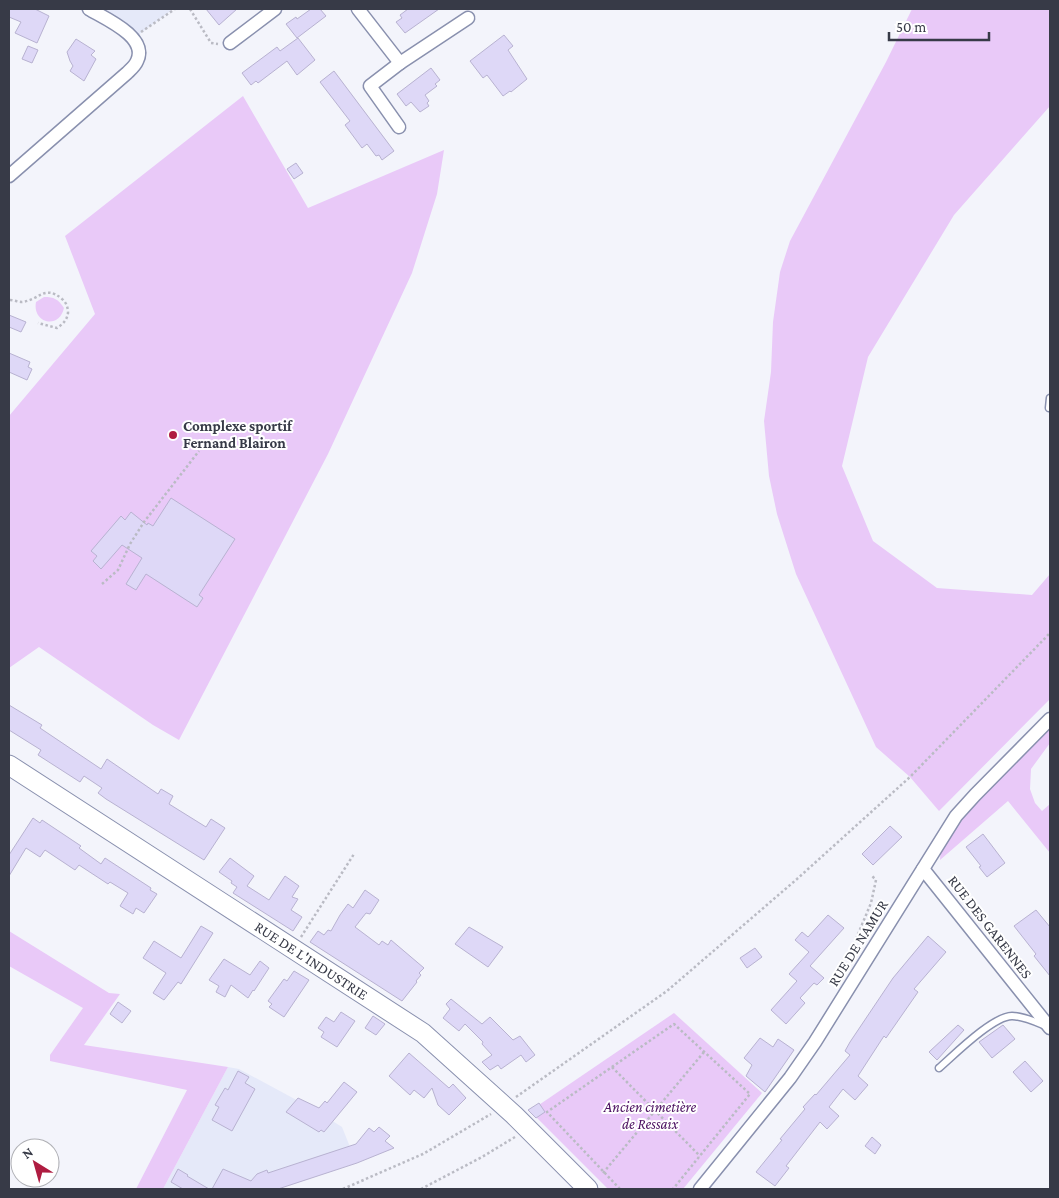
<svg xmlns="http://www.w3.org/2000/svg" width="1059" height="1198" font-family="'Crimson Pro',serif">
	<style>
		.built { fill: #e5e9f9 }
		.green { fill: #e9c9f8 }
		.building { fill: #ded8f7; stroke: #b8b2d1 }
		.lines { fill: none; stroke-linecap: round; stroke-linejoin: round }
		.lane-casing { stroke: #8990ae; stroke-width: 9 }
		.street-casing { stroke: #8990ae; stroke-width: 15 }
		.secondary-casing { stroke: #8990ae; stroke-width: 21 }
		.path { stroke: #babbc4; stroke-width: 2.5; stroke-dasharray: 2.5 2.5; stroke-linecap: butt }
		.lane { stroke: #fff; stroke-width: 6 }
		.street { stroke: #fff; stroke-width: 12 }
		.secondary { stroke: #fff; stroke-width: 19 }
		.poi-dot { fill: #af1c41; stroke: #fff; stroke-width: 2 }
		.labels { text-anchor: middle; dominant-baseline: central; stroke-width: 4; stroke-linejoin: round; paint-order: stroke }
		.poi-label { font-size: 15px; font-weight: bold; fill: #373a47; stroke: #fff; text-anchor: start }
		.street-label { font-size: 15px; fill: #373a47; stroke: #fff }
		.park-label { font-size: 15px; font-style: italic; fill: #4c1161; stroke: #fff }
	</style>
	<rect width="100%" height="100%" fill="#f3f4fb"/>
	<g class="built">
		<polygon points="97,9 173,9 138,35"/>
		<polygon points="228,1067 239,1069 315,1110 342,1127 356,1162 277,1189 163,1189"/>
	</g>
	<g class="green">
		<polygon points="912,9 1050,9 1050,106 954,215 868,357 842,466 873,541 937,588 1032,595 1050,574 1050,699 939,811 910,777 876,747 796,574 777,514 769,476 764,421 771,372 773,322 780,272 790,241 886,62"/>
		<polygon points="243,96 308,208 444,150 437,194 412,273 328,454 179,740 153,725 39,647 9,668 9,416 95,314 65,236"/>
		<path d="M44 297C54 297 58 299 64 308 59 330 32 323 36 302Z"/>
		<polygon points="1050,726 1050,743 1031,769 1030,789 1035,803 1042,811 1050,804 1050,853 1008,801 940,860 941,846 957,822"/>
		<polygon points="9,931 109,993 120,994 84,1045 228,1067 163,1189 136,1189 187,1090 50,1061 50,1055 83,1008 9,966"/>
		<polygon points="674,1013 762,1093 683,1189 608,1189 530,1111"/>
	</g>
	<g class="building">
		<polygon points="9,9 35,9 49,16 37,43 15,33 21,22 9,17"/>
		<polygon points="206,9 237,9 219,25"/>
		<polygon points="311,9 320,9 326,16 297,38 286,24 296,17 297,19"/>
		<polygon points="408,9 439,9 405,33 396,22 402,18 400,15"/>
		<polygon points="504,35 513,46 508,50 527,79 511,92 510,91 503,96 487,75 483,78 470,61"/>
		<polygon points="298,38 315,60 297,75 287,61 258,83 256,81 251,85 242,73 277,47 280,51"/>
		<polygon points="76,39 95,51 91,55 96,59 84,81 70,71 73,66 70,61 67,52"/>
		<polygon points="28,46 38,50 32,63 22,59"/>
		<polygon points="431,68 440,80 435,84 437,86 425,95 429,101 427,103 429,106 420,112 411,102 406,106 397,94"/>
		<polygon points="334,71 394,151 382,160 379,155 376,156 367,144 362,148 345,125 350,121 320,82"/>
		<polygon points="296,163 303,173 294,179 287,169"/>
		<polygon points="9,315 26,322 21,332 9,327"/>
		<polygon points="9,353 30,362 28,367 32,369 27,380 9,372"/>
		<polygon points="171,498 235,539 199,595 203,598 197,607 146,574 136,590 126,584 142,558 122,545 101,569 93,561 97,556 91,551 121,516 125,520 131,512 147,525 148,523 153,526"/>
		<polygon points="9,705 42,725 40,728 101,769 107,759 158,794 161,789 173,796 169,804 206,827 211,819 225,828 204,860 106,799 98,793 102,788 84,776 80,782 38,755 41,750 9,730"/>
		<polygon points="33,818 40,823 42,820 81,846 79,848 101,864 105,858 151,888 150,890 157,894 144,913 136,908 133,914 120,906 128,893 110,882 108,884 79,865 75,870 45,850 40,857 26,848 9,876 9,855"/>
		<polygon points="890,826 902,837 873,865 862,854"/>
		<polygon points="983,834 1005,863 987,877 979,867 981,866 966,847"/>
		<polygon points="230,858 254,876 247,886 269,900 285,876 299,886 292,897 298,899 291,910 302,917 293,931 233,893 237,887 231,883 232,881 219,872"/>
		<polygon points="365,890 379,900 370,914 366,913 355,927 379,945 382,941 388,945 391,940 424,968 419,973 421,975 416,981 417,982 402,1001 310,942 318,931 324,935 328,930 331,931 340,915 348,904 353,908"/>
		<polygon points="1036,910 1050,927 1050,976 1034,956 1036,954 1014,926"/>
		<polygon points="828,915 844,928 810,966 824,978 817,985 814,983 800,998 805,1003 786,1024 771,1010 797,981 789,974 809,952 795,940 802,932 808,937"/>
		<polygon points="201,926 213,933 181,984 178,982 164,1000 153,993 166,973 143,958 154,941 181,958"/>
		<polygon points="469,927 503,947 488,967 455,944"/>
		<polygon points="928,936 946,952 914,989 918,992 886,1038 884,1036 858,1076 868,1085 855,1100 843,1089 829,1107 839,1116 827,1129 820,1122 786,1166 789,1168 775,1186 756,1172 782,1140 780,1139 805,1109 803,1107 815,1094 816,1095 850,1055 845,1051 850,1042 893,978"/>
		<polygon points="755,948 762,957 747,968 740,958"/>
		<polygon points="224,959 250,975 260,961 269,968 254,991 253,990 248,998 231,985 225,997 216,992 219,986 209,980"/>
		<polygon points="294,971 309,980 284,1017 269,1007 272,1004 268,1001 284,979 287,981"/>
		<polygon points="451,999 482,1024 490,1017 513,1040 520,1036 535,1055 526,1062 521,1055 501,1069 498,1065 490,1070 482,1062 492,1055 482,1044 483,1042 465,1024 459,1031 443,1018 450,1009 446,1004"/>
		<polygon points="118,1002 131,1011 122,1023 110,1014"/>
		<polygon points="341,1012 355,1021 337,1047 321,1037 324,1032 318,1028 326,1017 334,1022"/>
		<polygon points="373,1016 385,1024 376,1035 365,1028"/>
		<polygon points="958,1025 964,1030 937,1060 929,1052"/>
		<polygon points="1003,1025 1015,1039 992,1058 979,1042"/>
		<polygon points="760,1038 773,1047 778,1039 794,1050 765,1092 746,1076 752,1065 744,1058"/>
		<polygon points="409,1053 449,1088 453,1084 466,1098 449,1115 438,1105 432,1088 424,1098 414,1090 410,1095 389,1076"/>
		<polygon points="1025,1061 1043,1081 1031,1092 1013,1072"/>
		<polygon points="238,1071 249,1077 245,1083 255,1089 232,1131 212,1120 219,1107 215,1105 225,1088 228,1090"/>
		<polygon points="344,1082 357,1092 324,1132 321,1130 319,1132 286,1112 298,1098 319,1108 325,1101 327,1103"/>
		<polygon points="539,1103 545,1112 536,1118 528,1110"/>
		<polygon points="379,1127 390,1136 385,1141 394,1148 357,1163 278,1189 212,1189 223,1169 251,1181 257,1174 267,1170 268,1173 356,1144 369,1128 374,1132"/>
		<polygon points="872,1137 881,1145 875,1154 865,1146"/>
		<polygon points="178,1169 188,1175 187,1176 209,1189 183,1189 171,1182"/>
	</g>
	<g class="lines">
		<g class="lane-casing">
			<g id="lane">
				<polyline points="1049,408 1050,398"/>
				<path d="M939 1068C954 1055 993 1016 1012 1016 1023 1016 1036 1022 1046 1026"/>
			</g>
		</g>
		<g class="street-casing">
			<g id="street">
				<polyline points="358,9 400,63"/>
				<polyline points="230,43 275,9"/>
				<polyline points="399,127 370,86 400,63 468,18"/>
				<path d="M9 176 127 73C130 70 135 66 137 61 149 37 104 18 89 9"/>
				<polyline points="923,869 1050,1028"/>
				<polyline points="700,1189 790,1078 815,1042 956,816 975,795 1050,719"/>
			</g>
		</g>
		<g class="secondary-casing">
			<g id="secondary">
				<path id="s1" d="M9 765 423 1033 514 1115 588 1189"/>
			</g>
		</g>
		<g class="path">
			<polyline points="190,9 211,43 218,44"/>
			<polyline points="141,32 175,9"/>
			<path d="M10 300C14 300 18 302 22 302 39 300 45 284 62 299 66 302 68 307 68 313 67 320 63 324 57 328L38 323"/>
			<polyline points="102,584 118,570 130,544 144,522 199,451"/>
			<polyline points="301,937 354,854"/>
			<polyline points="856,939 871,903 876,880 871,875"/>
			<polyline points="612,1067 700,1156"/>
			<polyline points="516,1097 667,991 797,879 910,777 1050,633"/>
			<polyline points="603,1173 704,1052"/>
			<polyline points="343,1189 423,1154 491,1114"/>
			<polyline points="421,1189 482,1157 515,1137"/>
			<polyline points="620,1189 547,1112 674,1024 750,1094 673,1189"/>
		</g>
		<use href="#lane" class="lane"/>
		<use href="#street" class="street"/>
		<use href="#secondary" class="secondary"/>
	</g>
	<circle class="poi-dot" cx="173" cy="435" r="5"/>
	<g class="labels">
		<g class="poi-label">
			<text x="183" y="426">Complexe sportif<tspan x="183" dy="17">Fernand Blairon</tspan></text>
		</g>
		<g class="street-label">
			<text transform="translate(990 927) rotate(52)">RUE DES GARENNES</text>
			<text transform="translate(858 943) rotate(-58)">RUE DE NAMUR</text>
			<text stroke="none"><textPath href="#s1" startOffset="360">RUE DE L'INDUSTRIE</textPath></text>
		</g>
		<g class="park-label">
			<text x="650" y="1107">Ancien cimetière<tspan x="650" dy="17">de Ressaix</tspan></text>
		</g>
	</g>
	<rect width="1059" height="1198" fill="none" stroke="#373a47" stroke-width="20"/>
	<g transform="translate(35 1163) rotate(323)"><circle r="24" fill="#ffffff" stroke="#afb0b5"/>
	<path d="M0-4L9 19L0 12L-9 19Z" fill="#af1c41"/>
	<text y="-8" font-size="14" font-weight="bold" text-anchor="middle" fill="#373a47">N</text>
	</g>
	<path d="M889 32v8h100v-8" fill="none" stroke="#373a47" stroke-width="2.5"/>
	<text x="896" y="32" font-size="15" fill="#373a47" stroke="#ffffff" stroke-width="4" paint-order="stroke">50 m</text>
</svg>
